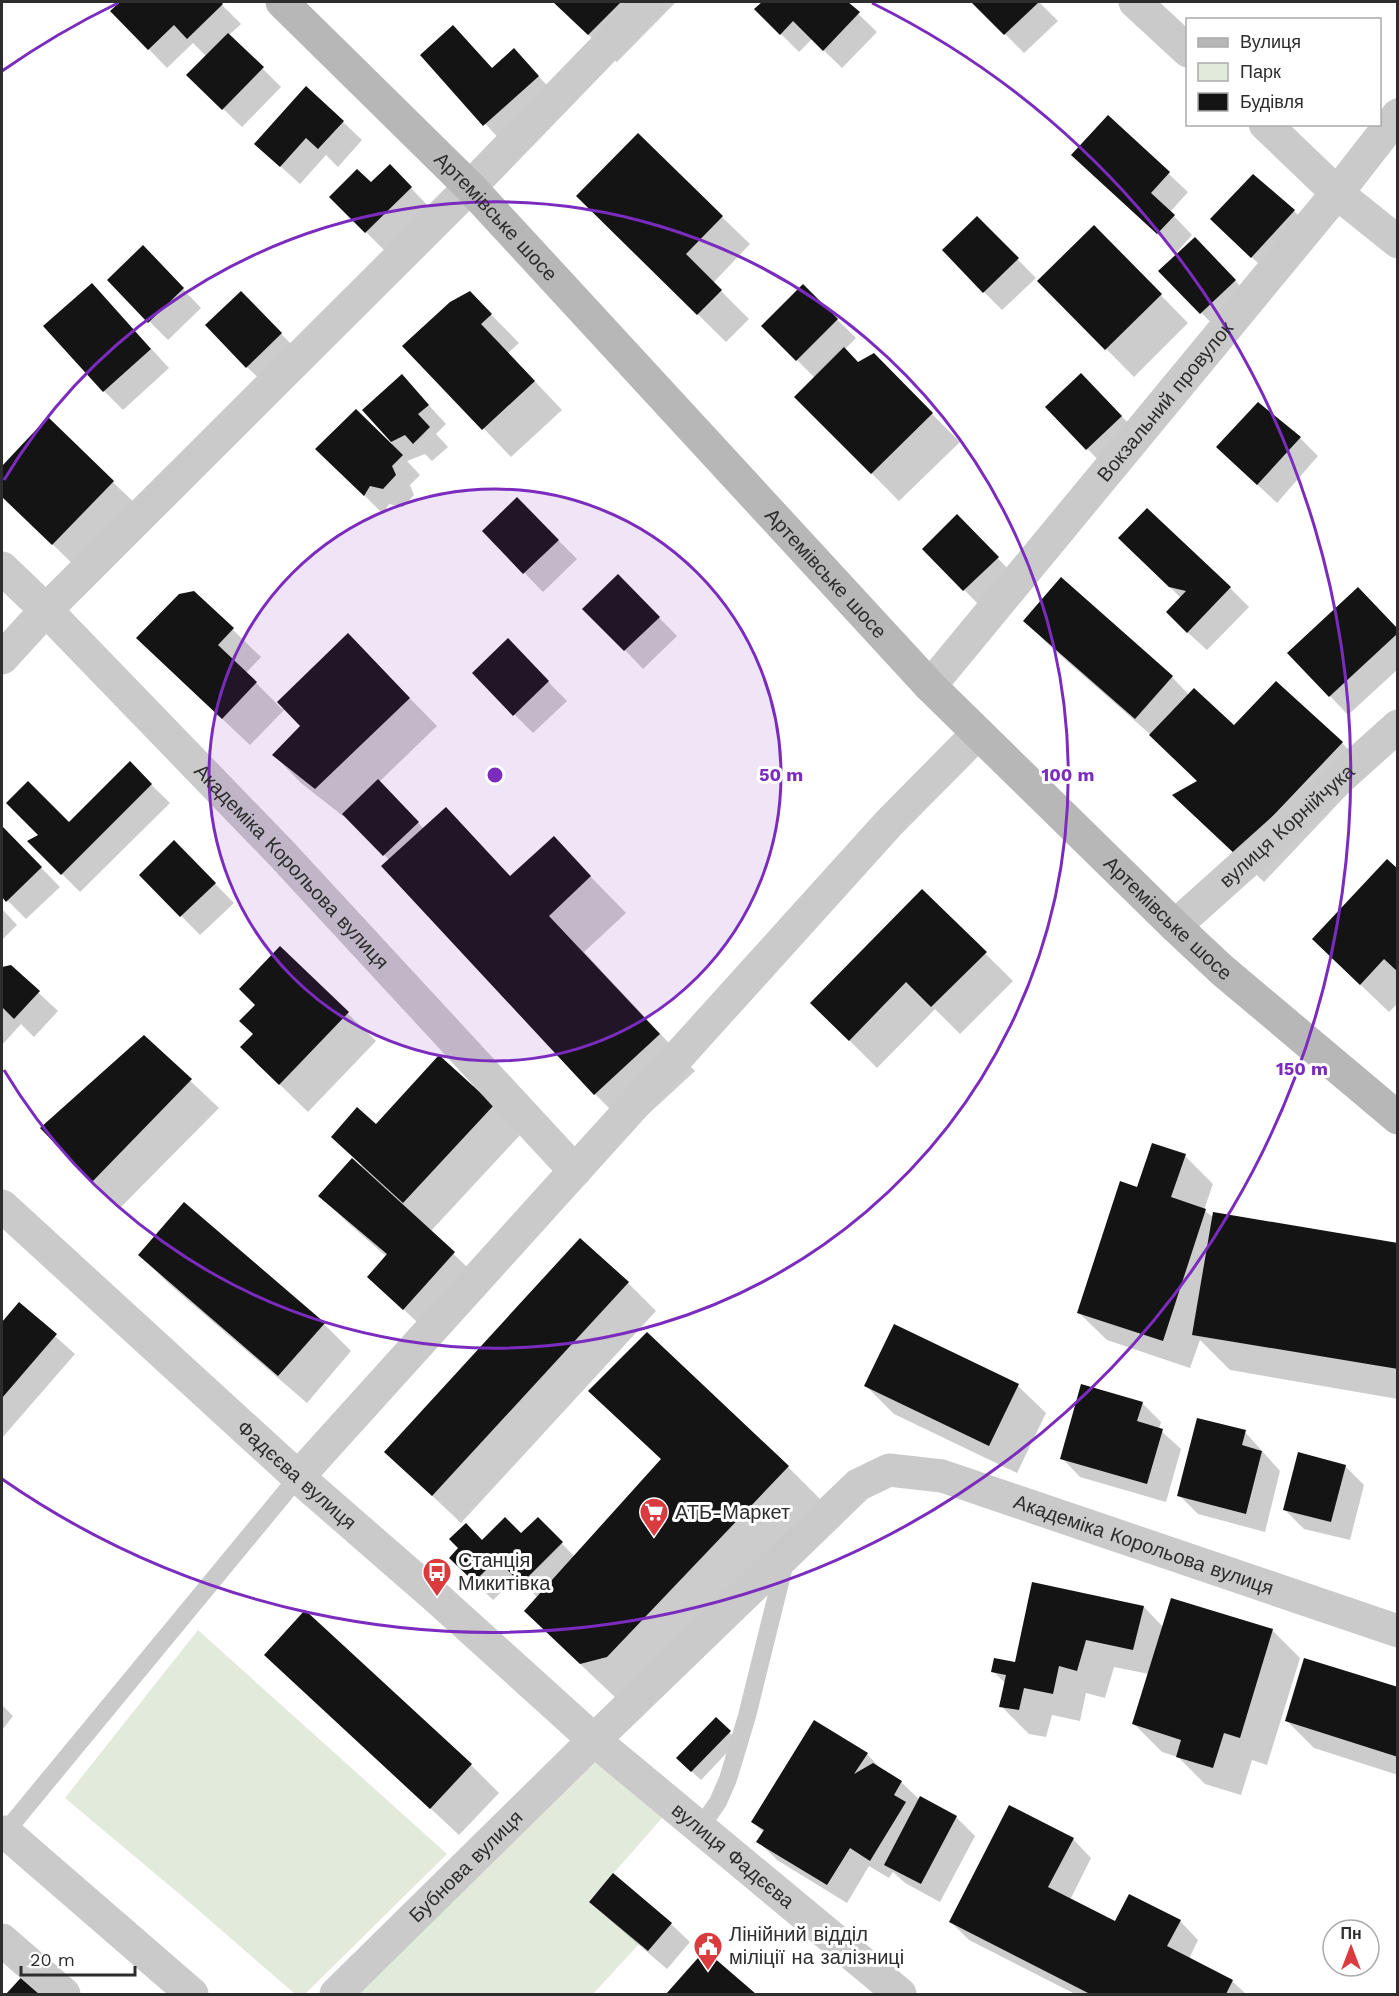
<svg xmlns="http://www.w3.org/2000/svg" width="1399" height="1996" font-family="'Work Sans',sans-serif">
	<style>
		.green { fill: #e2eadc }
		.shadow { fill: #0003 }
		.building { fill: #141414 }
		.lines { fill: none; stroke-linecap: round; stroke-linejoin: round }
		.service { stroke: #cacaca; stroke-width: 18 }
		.minor { stroke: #cacaca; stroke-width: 33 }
		.tertiary { stroke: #cacaca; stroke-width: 33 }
		.secondary { stroke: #b7b7b7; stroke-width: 33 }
		.ring { fill: none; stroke: #7b2cbf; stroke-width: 3 }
		.labels { text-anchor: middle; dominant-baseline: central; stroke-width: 6; stroke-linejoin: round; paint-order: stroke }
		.street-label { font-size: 20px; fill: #2d2d2d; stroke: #fff }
		.poi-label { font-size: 20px; fill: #2d2d2d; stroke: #fff; text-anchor: start }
		.centre { fill: #7b2cbf; stroke: #fff; stroke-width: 3 }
		.ring-label { font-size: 18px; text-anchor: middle; font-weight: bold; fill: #7b2cbf; stroke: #fff; stroke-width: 6; stroke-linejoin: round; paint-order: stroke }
	</style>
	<rect width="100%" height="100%" fill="#fff"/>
	<g class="green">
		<polygon points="198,1630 447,1854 305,1994 295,1994 189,1902 65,1798"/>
		<polygon points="594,1740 670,1809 589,1901 639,1944 593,1994 336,1994"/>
	</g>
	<g class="shadow">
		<polygon points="122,2 219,2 241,24 229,35 281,87 242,127 188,75 207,57 193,43 167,68 112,11"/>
		<polygon points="554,2 676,2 617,62"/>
		<polygon points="764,2 846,2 877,32 842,68 812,39 799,52 756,9"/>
		<polygon points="973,2 1039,2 1058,21 1024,53"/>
		<polygon points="453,27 493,69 514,50 557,96 503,143 422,55"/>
		<polygon points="1108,117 1188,192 1170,212 1192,235 1177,252 1092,174"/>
		<polygon points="343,122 362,140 338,167 326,155 300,184 256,144"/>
		<polygon points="390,166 429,207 384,250 331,197 371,185"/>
		<polygon points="1294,211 1313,230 1271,275 1231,238"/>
		<polygon points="722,217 750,244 713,283 749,319 726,342 606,224"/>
		<polygon points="977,218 1036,278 1002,310 984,292"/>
		<polygon points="1094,227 1188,323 1134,377 1039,281"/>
		<polygon points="1213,257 1253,300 1220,332 1161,271"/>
		<polygon points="161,266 201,308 168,340 149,321"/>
		<polygon points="803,286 856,338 844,350 858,364 873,355 960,442 899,501 796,397 815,378 763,326"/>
		<polygon points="241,293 300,353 266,385 247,367"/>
		<polygon points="470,293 519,343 508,353 562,410 511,457 405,346"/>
		<polygon points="110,304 169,368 123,410 104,391"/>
		<polygon points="1081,375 1140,435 1106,468 1047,407"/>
		<polygon points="402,376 446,424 436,434 448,447 432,461 425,454 407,461 420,475 410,485 414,495 403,507 389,504 383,514 318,449 391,445 392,443 364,410"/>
		<polygon points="48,420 141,509 81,572 2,495 2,468"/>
		<polygon points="1300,438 1318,456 1277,503 1236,465"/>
		<polygon points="517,499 577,559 543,592 484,531"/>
		<polygon points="957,516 1016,577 983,609 924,549"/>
		<polygon points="1139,557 1230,588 1249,607 1207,650 1186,631 1181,598"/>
		<polygon points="618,576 677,636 643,669 625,650"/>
		<polygon points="194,592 261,657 246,673 282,709 375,663 437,726 379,782 424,829 446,809 511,877 553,838 626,913 584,952 695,1071 631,1130 595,1094 390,861 345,814 343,816 301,783 274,755 302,726 285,709 250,745 166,666"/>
		<polygon points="1025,621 1172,677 1189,695 1234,727 1342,743 1369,771 1264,882 1201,822 1198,781 1151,735 1052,648"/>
		<polygon points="1398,630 1398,669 1348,715 1330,696"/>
		<polygon points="508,641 567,701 533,733 514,714"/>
		<polygon points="130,764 170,803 80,892 29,841 69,824"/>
		<polygon points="2,828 60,887 26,919 2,895"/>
		<polygon points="174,842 234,903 200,935 141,875"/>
		<polygon points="1398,871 1398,1003 1389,1012 1342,967"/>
		<polygon points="922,891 1013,981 960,1034 935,1009 877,1068 812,1003"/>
		<polygon points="2,909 17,925 2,940"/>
		<polygon points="280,948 376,1041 308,1112 270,1075 255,1034 257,1005"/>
		<polygon points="10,966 58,1011 34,1037 21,1024 2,1045 2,969"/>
		<polygon points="144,1037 219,1108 120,1208 93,1181"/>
		<polygon points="493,1106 521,1134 430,1232 482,1281 432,1336 369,1277 387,1257 348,1223 320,1196 362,1165 333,1137 376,1126"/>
		<polygon points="1185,1156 1213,1184 1204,1210 1214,1218 1398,1245 1398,1399 1230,1370 1200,1340 1190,1368 1107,1340 1079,1313 1138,1189"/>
		<polygon points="140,1255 324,1324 351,1351 307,1403 168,1283"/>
		<polygon points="628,1283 656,1311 461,1523 386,1452"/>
		<polygon points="19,1304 75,1354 2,1438 2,1324"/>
		<polygon points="894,1326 1018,1386 1046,1413 1017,1473 894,1414 866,1386"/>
		<polygon points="590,1391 788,1467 824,1503 617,1699 562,1647 538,1598 517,1577 493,1600 451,1558 482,1542 522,1535 538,1519 575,1557 662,1460"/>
		<polygon points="1142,1403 1161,1422 1159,1429 1181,1449 1166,1502 1080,1477 1062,1458"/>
		<polygon points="1245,1432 1280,1471 1265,1532 1198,1514 1179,1495"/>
		<polygon points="1345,1466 1364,1485 1350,1540 1304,1529 1285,1510"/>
		<polygon points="1033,1584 1144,1607 1163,1627 1272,1630 1300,1658 1267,1765 1252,1760 1241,1795 1205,1784 1178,1757 1162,1752 1134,1724 1149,1674 1114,1667 1105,1698 1086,1693 1080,1721 1052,1715 1046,1737 1029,1734 1001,1706 1006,1684 993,1671 1016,1664"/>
		<polygon points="266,1655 471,1765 499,1793 459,1835"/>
		<polygon points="1398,1688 1398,1775 1314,1748 1286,1720"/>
		<polygon points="2,1705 13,1716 2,1730"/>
		<polygon points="716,1719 738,1741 701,1780 687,1767"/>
		<polygon points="867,1754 883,1771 901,1782 920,1800 921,1798 956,1817 975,1836 940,1902 905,1883 893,1872 889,1878 869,1866 847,1903 777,1860 758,1841 764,1833 753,1822"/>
		<polygon points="1073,1839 1091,1858 1070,1900 1116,1923 1180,1921 1198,1940 1189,1959 1232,1981 1246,1994 1075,1994 969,1940 951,1922"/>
		<polygon points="591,1901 671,1924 690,1942 667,1969 610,1920"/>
		<polygon points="705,1952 754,1994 668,1994"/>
	</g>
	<g class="building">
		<polygon points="120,2 221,2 223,4 187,39 174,25 148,50 110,11"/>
		<polygon points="553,2 621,2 588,35"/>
		<polygon points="762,2 848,2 860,12 823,51 793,21 780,35 754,9"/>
		<polygon points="971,2 1039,2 1004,35"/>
		<polygon points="453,25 492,68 514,48 539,76 483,126 420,55"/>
		<polygon points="228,33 264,67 222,110 186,75"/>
		<polygon points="306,86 344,121 318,149 306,138 280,167 254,144"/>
		<polygon points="1108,115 1170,172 1151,193 1175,215 1157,234 1071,155"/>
		<polygon points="638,133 723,216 686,254 722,290 697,315 576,196"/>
		<polygon points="390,164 412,187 365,233 329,197 357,169 371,182"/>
		<polygon points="1253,174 1295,210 1251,258 1210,219"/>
		<polygon points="977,216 1019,258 983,293 942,250"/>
		<polygon points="1094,225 1162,294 1105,350 1037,281"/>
		<polygon points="1195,237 1236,280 1200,314 1158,271"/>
		<polygon points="143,245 184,288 148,323 107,280"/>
		<polygon points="92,283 151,349 103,392 43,326"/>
		<polygon points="803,284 838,319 796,361 761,326"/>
		<polygon points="241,291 282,333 246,368 205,325"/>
		<polygon points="470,291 492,314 481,324 535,381 482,430 402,346 450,302"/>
		<polygon points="844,347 858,362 874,353 933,413 871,474 794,397"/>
		<polygon points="1081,373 1122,416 1086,450 1045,407"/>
		<polygon points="402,374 429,405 418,414 430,427 413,444 405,435 391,442 362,410"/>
		<polygon points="1258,402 1301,437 1257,485 1216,447"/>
		<polygon points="356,409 403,455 392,466 396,475 383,489 370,486 364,496 315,449"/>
		<polygon points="48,417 114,481 52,545 2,497 2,466"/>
		<polygon points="517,497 559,540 523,574 482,531"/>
		<polygon points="1147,508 1231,587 1187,633 1166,612 1186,591 1169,587 1118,538"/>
		<polygon points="957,514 999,557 963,591 922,549"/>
		<polygon points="618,574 660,617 624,651 582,609"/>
		<polygon points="1061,577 1173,676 1135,719 1023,621"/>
		<polygon points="1358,587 1398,629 1398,633 1329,697 1287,653"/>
		<polygon points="194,591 234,628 218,645 257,682 222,719 136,638 179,594"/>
		<polygon points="348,633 410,698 315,789 272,755 300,726 277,702"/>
		<polygon points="508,638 549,681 513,716 472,673"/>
		<polygon points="1276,681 1343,742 1236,855 1172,795 1197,781 1149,735 1194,688 1234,725"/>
		<polygon points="130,761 152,784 61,875 27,841 38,835 6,803 28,781 69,822"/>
		<polygon points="378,779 419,822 383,856 342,814"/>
		<polygon points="446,807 510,876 554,836 591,876 549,916 660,1034 594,1095 381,866"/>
		<polygon points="2,826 42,867 6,902 2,897"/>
		<polygon points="174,840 216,883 180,917 139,875"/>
		<polygon points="1387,859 1398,869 1398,972 1384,959 1360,985 1312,939"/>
		<polygon points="922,889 987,952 931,1007 906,982 849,1041 810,1003"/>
		<polygon points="280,946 349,1012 279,1085 240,1047 253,1034 239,1021 255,1005 239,989"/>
		<polygon points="11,965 40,991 14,1019 2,1007 2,967"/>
		<polygon points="144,1035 192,1079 92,1182 40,1128"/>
		<polygon points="439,1055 494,1105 403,1203 331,1137 357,1107 376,1124"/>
		<polygon points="1152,1143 1186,1154 1171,1197 1206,1209 1163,1341 1077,1313 1120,1181 1137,1187"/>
		<polygon points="352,1158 455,1252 403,1310 367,1277 387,1254 318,1196"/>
		<polygon points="184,1202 325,1323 278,1376 138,1255"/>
		<polygon points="1213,1212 1398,1243 1398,1369 1192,1335"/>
		<polygon points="580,1238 629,1282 432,1496 384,1452"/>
		<polygon points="19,1302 57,1334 2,1398 2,1322"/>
		<polygon points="894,1324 1019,1384 989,1446 864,1386"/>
		<polygon points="647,1332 789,1466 607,1657 580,1664 524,1611 661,1459 588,1391"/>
		<polygon points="1081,1384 1143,1402 1137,1421 1163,1429 1147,1484 1060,1459"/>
		<polygon points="1197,1418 1246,1430 1242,1445 1262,1451 1246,1514 1177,1496"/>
		<polygon points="1298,1452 1346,1465 1331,1522 1283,1510"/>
		<polygon points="505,1517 521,1533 538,1517 563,1542 521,1584 497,1559 474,1582 449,1558 458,1548 449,1539 466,1523 482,1540"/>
		<polygon points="1032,1582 1144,1606 1133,1650 1086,1640 1077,1671 1059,1666 1053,1694 1024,1688 1019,1710 999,1707 1006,1675 991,1672 994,1658 1015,1662"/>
		<polygon points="1171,1598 1273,1629 1240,1738 1224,1733 1213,1768 1176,1757 1181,1740 1132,1724"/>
		<polygon points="305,1610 472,1764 430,1809 264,1655"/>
		<polygon points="1304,1658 1398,1687 1398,1757 1285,1721"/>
		<polygon points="716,1717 731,1731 691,1772 676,1758"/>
		<polygon points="814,1720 868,1753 854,1774 873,1763 902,1781 894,1795 906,1802 870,1861 850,1848 827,1885 756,1842 764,1830 751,1822"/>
		<polygon points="920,1796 957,1816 921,1884 884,1865"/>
		<polygon points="1009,1805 1074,1838 1048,1887 1115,1921 1129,1894 1181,1920 1167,1946 1233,1980 1226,1994 1090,1994 949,1922"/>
		<polygon points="613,1873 672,1923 648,1951 589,1902"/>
		<polygon points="705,1950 756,1994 666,1994"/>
		<polygon points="28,1970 56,1994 6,1994"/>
	</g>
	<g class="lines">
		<g class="service">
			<polyline points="700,1828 718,1802 728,1779 747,1716 786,1558"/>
			<polyline points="2,1836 298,1477"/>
		</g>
		<g class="minor">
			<polyline points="1135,2 1188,51"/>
			<polyline points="1265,124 1337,193 1398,242"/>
			<path id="s1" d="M2 568 46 610 281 853 575 1171"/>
			<polyline points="2,658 46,610 470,187"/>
			<path id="s2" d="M930 686 1337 193 1398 115"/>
			<path id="s3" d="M1175 926 1398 726"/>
			<path id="s4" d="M2 1206 298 1477 437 1598 594 1740 900 1994"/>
			<polyline points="298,1477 889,823 978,733"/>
			<polyline points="5,1832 192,1994"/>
			<polyline points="2,1940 64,1994"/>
			<path id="s5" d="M336 1994 594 1740 858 1485 889 1470 942 1476 1398 1631"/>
		</g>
		<polyline class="tertiary" points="470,187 649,2"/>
		<path class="secondary" id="s6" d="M282 2 470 187 930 686 1175 926 1222 970 1398 1118"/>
	</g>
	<circle cx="495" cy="775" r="286" fill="#7b2cbf" fill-opacity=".12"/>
	<g class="ring">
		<circle cx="495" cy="775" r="286"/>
		<path d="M4 480A573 573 0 1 1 4 1070"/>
		<path d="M2 71A859 859 0 0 1 118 3M872 3A859 859 0 1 1 2 1479"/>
	</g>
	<defs>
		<g id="supermarket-pin" transform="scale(1.5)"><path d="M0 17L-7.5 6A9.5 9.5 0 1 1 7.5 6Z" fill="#d93b3e" stroke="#fff"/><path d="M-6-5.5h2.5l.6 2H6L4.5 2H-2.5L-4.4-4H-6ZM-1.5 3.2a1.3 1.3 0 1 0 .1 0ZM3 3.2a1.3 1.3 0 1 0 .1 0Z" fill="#fff"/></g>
		<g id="bus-pin" transform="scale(1.5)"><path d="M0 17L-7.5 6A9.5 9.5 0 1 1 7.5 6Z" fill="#d93b3e" stroke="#fff"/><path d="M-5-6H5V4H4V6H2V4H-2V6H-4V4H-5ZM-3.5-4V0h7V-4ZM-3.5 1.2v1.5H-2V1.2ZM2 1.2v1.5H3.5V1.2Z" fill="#fff"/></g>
		<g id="civic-pin" transform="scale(1.5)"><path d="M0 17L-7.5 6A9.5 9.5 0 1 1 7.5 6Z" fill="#d93b3e" stroke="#fff"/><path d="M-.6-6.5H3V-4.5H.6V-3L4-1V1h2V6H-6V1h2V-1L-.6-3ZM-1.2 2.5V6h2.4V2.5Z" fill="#fff"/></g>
	</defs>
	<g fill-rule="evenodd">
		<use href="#supermarket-pin" x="654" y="1512"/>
		<use href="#bus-pin" x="437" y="1572"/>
		<use href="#civic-pin" x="708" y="1946"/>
	</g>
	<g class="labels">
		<g class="street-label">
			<text stroke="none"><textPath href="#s6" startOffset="303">Артемівське шосе</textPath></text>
			<text stroke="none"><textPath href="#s2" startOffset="369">Вокзальний провулок</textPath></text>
			<text stroke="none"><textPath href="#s6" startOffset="789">Артемівське шосе</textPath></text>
			<text stroke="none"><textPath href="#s3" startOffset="150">вулиця Корнійчука</textPath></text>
			<text stroke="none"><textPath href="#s1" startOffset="416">Академіка Корольова вулиця</textPath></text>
			<text stroke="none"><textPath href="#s6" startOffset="1275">Артемівське шосе</textPath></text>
			<text stroke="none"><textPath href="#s4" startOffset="399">Фадєєва вулиця</textPath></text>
			<text stroke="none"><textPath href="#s5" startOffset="1030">Академіка Корольова вулиця</textPath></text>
			<text stroke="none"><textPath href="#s4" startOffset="978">вулиця Фадєєва</textPath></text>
			<text stroke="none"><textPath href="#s5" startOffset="182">Бубнова вулиця</textPath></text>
		</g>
		<g class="poi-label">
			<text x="675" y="1512">АТБ-Маркет</text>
			<text x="458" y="1560">Станція<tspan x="458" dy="23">Микитівка</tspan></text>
			<text x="729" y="1934">Лінійний відділ<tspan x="729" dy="23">міліції на залізниці</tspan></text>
		</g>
	</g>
	<circle cx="495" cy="775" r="9" class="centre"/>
	<g class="ring-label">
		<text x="781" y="781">50 m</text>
		<text x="1068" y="781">100 m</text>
		<text x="1302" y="1075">150 m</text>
	</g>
	<rect width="1399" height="1996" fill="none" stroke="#2d2d2d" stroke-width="6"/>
	<rect x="1186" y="18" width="195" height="108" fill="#ffffff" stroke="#ababab" stroke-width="1.5"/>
	<rect x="1198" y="38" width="30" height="9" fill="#b7b7b7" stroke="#ababab" stroke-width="1.5"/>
	<text x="1240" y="48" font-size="18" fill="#2d2d2d">Вулиця</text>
	<rect x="1198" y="63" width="30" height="18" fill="#e2eadc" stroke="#ababab" stroke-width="1.5"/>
	<text x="1240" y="78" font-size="18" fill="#2d2d2d">Парк</text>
	<rect x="1198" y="93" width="30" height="18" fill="#141414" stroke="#ababab" stroke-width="1.5"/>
	<text x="1240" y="108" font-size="18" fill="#2d2d2d">Будівля</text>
	<g transform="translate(1351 1948)"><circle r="28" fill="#ffffff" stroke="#ababab" stroke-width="1.5"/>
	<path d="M0-4.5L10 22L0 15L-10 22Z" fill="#d93b3e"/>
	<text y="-9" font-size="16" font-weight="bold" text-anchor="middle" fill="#2d2d2d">Пн</text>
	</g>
	<path d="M21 1966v9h114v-9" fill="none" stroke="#2d2d2d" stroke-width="3"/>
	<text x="30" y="1966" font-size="18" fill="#2d2d2d" stroke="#ffffff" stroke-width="4.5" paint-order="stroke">20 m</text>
</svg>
